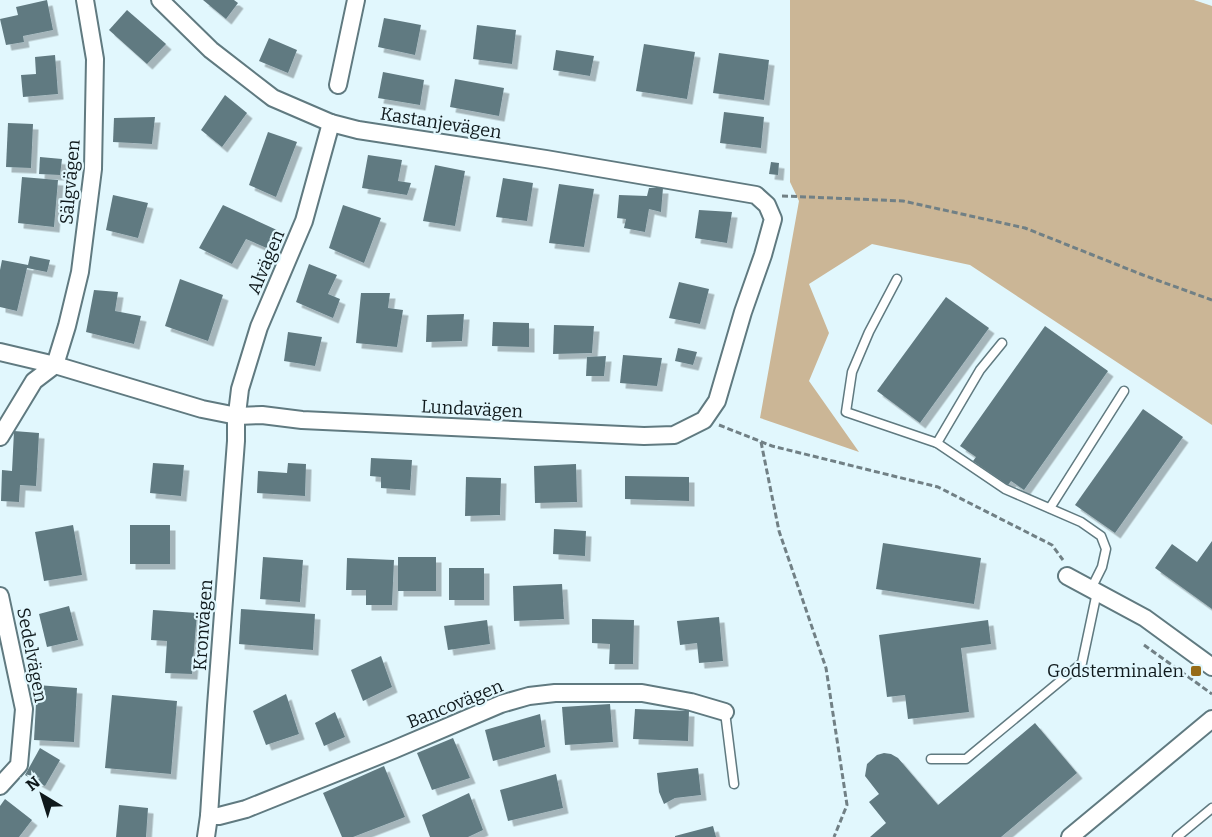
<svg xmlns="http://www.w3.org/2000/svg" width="1212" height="837" font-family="Bitter,serif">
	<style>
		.forest { fill: #cbb696 }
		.building { fill: #617a81; filter: url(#shadow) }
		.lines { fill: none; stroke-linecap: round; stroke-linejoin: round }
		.service-casing { stroke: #607a80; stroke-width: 11 }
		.minor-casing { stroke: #607a80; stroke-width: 20 }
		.path { stroke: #718085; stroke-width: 3; stroke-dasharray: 6 3; stroke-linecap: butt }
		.service { stroke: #fff; stroke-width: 8 }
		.minor { stroke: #fff; stroke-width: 16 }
		.poi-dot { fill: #966b17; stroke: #e1f7fd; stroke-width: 2 }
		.labels { text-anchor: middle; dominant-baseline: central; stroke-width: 4.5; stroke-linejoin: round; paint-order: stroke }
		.street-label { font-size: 18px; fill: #0f191c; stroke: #e1f7fd }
		.poi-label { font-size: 18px; fill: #0f191c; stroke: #e1f7fd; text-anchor: end }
	</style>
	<defs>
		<filter id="shadow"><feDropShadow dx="5.5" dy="5.5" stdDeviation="0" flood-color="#0004"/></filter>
	</defs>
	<rect width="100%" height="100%" fill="#e1f7fd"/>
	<polygon class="forest" points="790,0 1194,0 1212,6 1212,425 970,265 872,244 809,284 829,333 809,381 859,452 760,418 799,201 790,182"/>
	<g class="building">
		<polygon points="47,0 53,30 23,36 24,42 6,45 0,19 18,15 16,7"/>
		<polygon points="203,0 234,0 238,3 226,19"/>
		<polygon points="127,10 166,44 147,64 109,30"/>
		<polygon points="384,18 421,25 415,55 378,47"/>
		<polygon points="477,25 516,30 512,64 473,59"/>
		<polygon points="269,38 297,50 288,73 259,61"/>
		<polygon points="644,44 695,52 687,99 636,91"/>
		<polygon points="556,50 594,56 590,76 553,70"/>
		<polygon points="719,53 769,60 764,100 713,93"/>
		<polygon points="55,55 58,94 23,97 21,75 36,74 35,57"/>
		<polygon points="383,72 424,80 420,105 378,98"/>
		<polygon points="455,79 504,88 499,116 450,107"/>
		<polygon points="225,95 247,113 222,147 201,130"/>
		<polygon points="724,112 764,117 761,148 720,143"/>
		<polygon points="155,117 152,144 113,142 114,118"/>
		<polygon points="8,123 33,124 31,168 6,167"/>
		<polygon points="268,132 297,142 276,197 249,185"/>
		<polygon points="368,155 402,160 398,181 411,183 407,195 362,188"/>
		<polygon points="40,157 62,159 60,175 39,174"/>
		<polygon points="771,162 779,163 778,175 769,174"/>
		<polygon points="435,165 465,171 455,226 423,221"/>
		<polygon points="22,177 58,180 54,227 18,223"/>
		<polygon points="503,178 533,183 527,221 496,217"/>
		<polygon points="559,184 594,189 584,247 549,243"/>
		<polygon points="649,188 663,188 661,212 649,209 645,232 624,228 626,219 617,218 619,195 647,196"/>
		<polygon points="113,195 148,203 138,238 106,230"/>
		<polygon points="223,205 279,231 269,249 246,239 232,264 199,248"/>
		<polygon points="343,205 381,218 364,263 329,248"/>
		<polygon points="699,210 732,212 727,243 695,238"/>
		<polygon points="30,256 50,260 47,272 27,268 17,311 0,307 0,270 2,260 28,265"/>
		<polygon points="309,264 337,275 328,294 340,299 333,318 296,302"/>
		<polygon points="180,279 223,295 208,341 165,326"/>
		<polygon points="679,282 709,289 700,324 669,318"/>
		<polygon points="94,290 118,292 115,311 141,316 134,344 86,332"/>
		<polygon points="361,293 390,293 388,308 403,310 397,347 356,343"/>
		<polygon points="946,297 989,328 920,423 877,391"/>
		<polygon points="464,314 462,341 426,342 427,315"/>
		<polygon points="493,322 529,323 529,347 492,346"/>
		<polygon points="554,325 594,326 592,353 553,354"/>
		<polygon points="1045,326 1108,371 1024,490 1011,481 1008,485 973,461 976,457 960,446"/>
		<polygon points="288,332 322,337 315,366 284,361"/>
		<polygon points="678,348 697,352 693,365 675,361"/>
		<polygon points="623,355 662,358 657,386 620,383"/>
		<polygon points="606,356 604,376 586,376 587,357"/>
		<polygon points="1143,409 1183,437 1115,533 1075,505"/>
		<polygon points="14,431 39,433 36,486 20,485 19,502 1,501 2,470 12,471"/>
		<polygon points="371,458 412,460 410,490 381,488 381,477 370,476"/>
		<polygon points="153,463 184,465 181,496 150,493"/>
		<polygon points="288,463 306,464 305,496 257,493 258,471 287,473"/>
		<polygon points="576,464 577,502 535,503 534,466"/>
		<polygon points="625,476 689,477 689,501 625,499"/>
		<polygon points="466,477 501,478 500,515 465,516"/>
		<polygon points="73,525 82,575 44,581 35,532"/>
		<rect x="130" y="525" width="40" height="39"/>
		<polygon points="554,529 586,531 585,556 553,554"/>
		<polygon points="1212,541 1212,609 1155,568 1172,544 1197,562"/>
		<polygon points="883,543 981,558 974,604 876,589"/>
		<polygon points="263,557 303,560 300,602 260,599"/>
		<rect x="398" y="557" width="38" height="34"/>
		<polygon points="347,558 394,560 392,605 366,605 366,590 346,590"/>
		<rect x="449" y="568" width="35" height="32"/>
		<polygon points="562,584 564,619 514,621 513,586"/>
		<polygon points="69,606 78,640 47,647 39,614"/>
		<polygon points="241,609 315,614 313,650 239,644"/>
		<polygon points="153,610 197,613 192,674 165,673 167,641 151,640"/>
		<polygon points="719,617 723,661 699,663 697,643 680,645 677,621"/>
		<polygon points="592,619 634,620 633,664 609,664 610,644 592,643"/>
		<polygon points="487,620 490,644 448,650 444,626"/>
		<polygon points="988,620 991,644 961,648 969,712 908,719 905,695 887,697 879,635"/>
		<polygon points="381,656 392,687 363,701 351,670"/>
		<polygon points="37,685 77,688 74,742 34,740"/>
		<polygon points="286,694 299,734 266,745 253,711"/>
		<polygon points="112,695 177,701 171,774 105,768"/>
		<polygon points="610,704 613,742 565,745 562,707"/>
		<polygon points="635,709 689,711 688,741 633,739"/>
		<polygon points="335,712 345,737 324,746 315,723"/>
		<polygon points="540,714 545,747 493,761 485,730"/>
		<polygon points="1035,723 1077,773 1001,837 870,837 886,823 869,802 879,794 865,776 867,764 877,755 884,753 891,754 898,758 938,805"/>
		<polygon points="453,738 470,778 432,790 417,753"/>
		<polygon points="40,748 60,760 45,786 25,775"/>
		<polygon points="384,766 405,817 353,837 342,837 323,793"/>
		<polygon points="698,768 701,795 675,798 664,804 659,792 657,773"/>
		<polygon points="556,774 563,808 508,821 500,790"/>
		<polygon points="469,793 483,830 468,837 430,837 422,815"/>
		<polygon points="5,799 32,820 19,837 0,837 0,806"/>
		<polygon points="119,805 148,808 146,837 116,837"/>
		<polygon points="713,826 716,837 675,837 675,836"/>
	</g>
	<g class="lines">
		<g class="service-casing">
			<g id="service">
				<polyline points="897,279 869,332 852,372 846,412 937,443 1005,489 1081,522 1101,536 1106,549 1102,567 1091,589"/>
				<polyline points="937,443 980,370 1002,343"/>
				<polyline points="1050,508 1124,391"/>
				<polyline points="725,712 734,784"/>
				<polyline points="931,759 966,759 1082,663 1097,592"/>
				<polyline points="1177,837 1212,808"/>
			</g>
		</g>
		<g class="minor-casing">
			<g id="minor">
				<polyline points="338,85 356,0"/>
				<polyline points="0,352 55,365 202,409 237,416 262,415 302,420 644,436 674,435 704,420 717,401 743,312 763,255 773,219 767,205 756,195 546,159 358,130 331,123 273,98 211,50 160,0"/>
				<polyline points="0,437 34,381 55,365 67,326 80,272 93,169 95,59 85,0"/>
				<polyline points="1067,576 1145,618 1212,667"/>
				<polyline points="0,596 24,709 19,765 0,786"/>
				<polyline points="209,816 219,816 246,809 393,750 501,704 529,696 555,693 642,693 691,702 725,712"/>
				<polyline points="206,837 209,816 216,706 236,441 236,422 240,389 259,327 304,221 331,123"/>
				<polyline points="1070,837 1212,719"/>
			</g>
		</g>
		<g class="path">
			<polyline points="782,196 903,201 1025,228 1143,275 1212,300"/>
			<polyline points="719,425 772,446 938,487 1052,545 1063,560"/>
			<polyline points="761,442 779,531 826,668 847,805 834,837"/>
			<polyline points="1144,645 1212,694"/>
		</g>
		<use href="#service" class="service"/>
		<use href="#minor" class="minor"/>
	</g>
	<rect class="poi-dot" x="1190" y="665" width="12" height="12" rx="3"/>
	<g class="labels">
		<g class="street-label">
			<text transform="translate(441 123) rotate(9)">Kastanjevägen</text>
			<text transform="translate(70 182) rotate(-85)">Sälgvägen</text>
			<text transform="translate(266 262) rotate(-67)">Alvägen</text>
			<text transform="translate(472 409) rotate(3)">Lundavägen</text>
			<text transform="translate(203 625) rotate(-86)">Kronvägen</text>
			<text transform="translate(32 655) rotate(79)">Sedelvägen</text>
			<text transform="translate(455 704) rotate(-22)">Bancovägen</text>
		</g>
		<g class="poi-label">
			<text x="1184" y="671">Godsterminalen</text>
		</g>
	</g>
	<g transform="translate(42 795) rotate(322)" stroke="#e1f7fd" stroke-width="4.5" paint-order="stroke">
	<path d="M0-4.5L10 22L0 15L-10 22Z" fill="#0f191c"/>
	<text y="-9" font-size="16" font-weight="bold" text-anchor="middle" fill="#0f191c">N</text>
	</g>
</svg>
